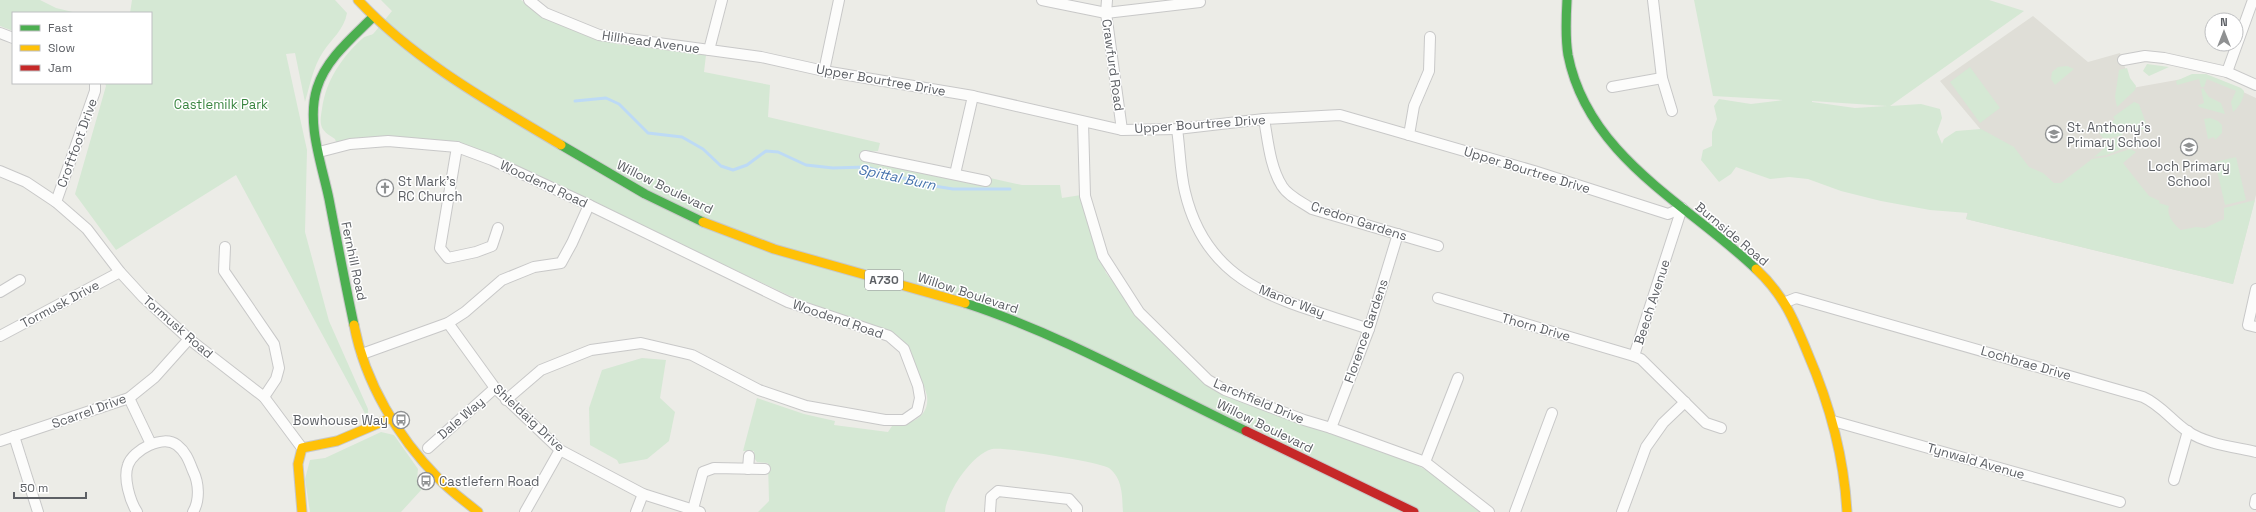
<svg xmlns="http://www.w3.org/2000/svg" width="2256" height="512" font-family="'Space Grotesk',sans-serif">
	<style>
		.education { fill: #dfded7 }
		.green { fill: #d5e8d4; fill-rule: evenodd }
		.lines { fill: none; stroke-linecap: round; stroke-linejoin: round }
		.stream { stroke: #bddaf5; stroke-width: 3 }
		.street-casing { stroke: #c8c8c8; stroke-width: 12 }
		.fast-casing { stroke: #c8c8c8; stroke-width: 11 }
		.slow-casing { stroke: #c8c8c8; stroke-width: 11 }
		.jam-casing { stroke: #c8c8c8; stroke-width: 11 }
		.street { stroke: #fcfcfb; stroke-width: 10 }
		.fast { stroke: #4caf50; stroke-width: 9 }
		.slow { stroke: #ffc107; stroke-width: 9 }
		.jam { stroke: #c62828; stroke-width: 9 }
		.labels { text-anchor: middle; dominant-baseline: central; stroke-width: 3; stroke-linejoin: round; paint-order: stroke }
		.shield { fill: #fff; stroke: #8e9093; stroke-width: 1 }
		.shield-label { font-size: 12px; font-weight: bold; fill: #5d6065 }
		.street-label { font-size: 13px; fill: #5d6065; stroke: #fff }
		.park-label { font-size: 13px; fill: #3a8641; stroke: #fff }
		.poi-label { font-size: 13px; fill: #5d6065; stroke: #fff; text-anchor: start }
		.water-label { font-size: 14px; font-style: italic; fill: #4673ad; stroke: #fff }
	</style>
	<rect width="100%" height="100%" fill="#ecece7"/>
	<polygon class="education" points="2033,16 2088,62 2120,53 2132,88 2199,76 2224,83 2256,98 2256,195 2233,284 1966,219 1987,137 1940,81"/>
	<g class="green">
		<polygon points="0,0 40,0 56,8 77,13 13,13 13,31 0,26"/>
		<path d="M132 0H335L347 13C344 30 332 38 323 52 313 67 310 85 305 102L295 53 286 54 307 150 305 232 329 321 368 409V419L236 175 116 250 75 194 106 86 105 83H151V13H130Z"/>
		<path d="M381 0H521L542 15 583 34 617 44 706 55 704 72 770 85 768 117 880 143 878 151 866 152 863 159 988 186 990 178 1022 185H1060L1062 198 1081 195 1094 243 1106 273 1140 316 1207 385 1411 462 1443 479 1486 512H1123C1122 496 1123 479 1109 468 1101 462 1002 446 992 449 972 454 946 493 945 512H758L769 501 768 463 757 462 754 458V451H743L757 398 804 414 835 421 834 425 888 432 892 426C909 425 930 418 927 396 926 390 922 382 919 376 913 359 908 345 893 335L788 295 656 233 435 140C398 136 373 137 336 142L335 139C320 130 319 126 322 109 326 80 342 57 363 38 367 35 371 36 374 33 380 26 386 18 392 11Z"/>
		<path d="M1694 0H1989L2024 11 1890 106 1921 104 1940 109 1942 118 1937 132 1942 144 1944 139 1956 131 1981 129 2014 147 2029 167 2043 173 2054 183H2061L2092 159 2106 157 2130 149 2136 152 2123 163 2149 196 2160 201 2159 203 2169 206C2166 215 2174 225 2181 230L2196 227 2205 228 2224 219V208L2255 200 2233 284 1966 219 1968 213 1930 210 1881 201 1841 191 1808 179 1789 177 1770 179 1736 167 1731 174 1719 182 1701 160 1703 150 1712 146V132L1717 119 1714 106 1719 99 1751 104 1783 100 1713 96ZM1812 102V101L1887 106 1855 108Z"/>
		<polygon points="2147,64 2169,67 2149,76 2143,71"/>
		<polygon points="2067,66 2074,69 2055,85 2051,79 2052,72 2058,67"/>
		<polygon points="1970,67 2000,108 1980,123 1950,82"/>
		<polygon points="2127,68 2130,78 2136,86 2135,90 2117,107 2115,97 2119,70"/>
		<path d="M2192 74H2206L2241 88 2244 91C2244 99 2239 107 2233 112L2231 102 2236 91 2207 79 2204 87H2201L2199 79 2177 85 2176 81Z"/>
		<polygon points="2203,88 2209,97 2221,103 2225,114 2199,107 2198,105 2204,103 2201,89"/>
		<polygon points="2134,102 2139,104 2148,129 2137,130 2131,126 2128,127 2121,136 2104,139 2099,133 2115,119 2113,117"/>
		<polygon points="2210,118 2218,121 2222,125 2222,133 2215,140 2214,137 2208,139 2204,119"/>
		<polygon points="2117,138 2123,140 2122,149 2107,155 2094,157 2108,145 2105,141"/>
		<polygon points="2236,157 2246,200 2225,205 2215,162"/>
		<polygon points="642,358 666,360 660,398 675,412 669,441 647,459 619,464 617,460 590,445 589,408 602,370"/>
		<polygon points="381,432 394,435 418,469 417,479 422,489 401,512 310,512 305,479 310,460 325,458"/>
	</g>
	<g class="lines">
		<polyline class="stream" points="575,101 606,98 619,104 648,133 682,137 703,149 721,166 733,170 747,165 766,151 778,152 806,165 833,168 866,167 928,185 953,189 1010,189"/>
		<g class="street-casing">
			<g id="street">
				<polyline points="529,0 545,13 599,35 761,57 824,71 973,96 1122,130 1177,129 1264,119 1340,115 1534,171 1668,214 1682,208"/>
				<polyline points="1042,0 1106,13 1200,2"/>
				<polyline points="1107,0 1106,13 1122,130"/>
				<polyline points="1653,0 1662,78 1672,111"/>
				<polyline points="0,33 13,38"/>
				<polyline points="709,50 722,0"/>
				<polyline points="2123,60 2145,56 2164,58 2227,72 2256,85"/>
				<polyline points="824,71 839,0"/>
				<polyline points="2227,72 2253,0"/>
				<polyline points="1612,87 1662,78"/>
				<path d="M1264 119C1268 141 1270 167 1282 186 1288 196 1302 202 1312 209L1438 246"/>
				<polyline points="1083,122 1085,196 1103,256 1139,312 1208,380 1225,390 1304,420 1331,428 1425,462 1489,512"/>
				<path d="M1177 129C1180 149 1180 172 1185 192 1208 290 1287 301 1369 329"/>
				<polyline points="1409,135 1414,106 1429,71 1430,37"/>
				<polyline points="457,147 440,248 448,258 476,252 492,246 498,228"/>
				<polyline points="319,152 350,144 388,141 457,147 492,160 589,205 788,302 889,336 904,349 918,386 920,398 917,411 904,420 885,420 806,406 759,390 692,355 641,343 591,350 541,370 506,400"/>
				<polyline points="865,156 986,181"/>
				<polyline points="0,171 26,182 56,202 87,229 120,272 143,297 189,339 264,397 302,448"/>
				<polyline points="955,174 973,96"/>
				<polyline points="56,202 95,91 95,83"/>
				<polyline points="1682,208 1634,356 1641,359 1706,423 1721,428"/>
				<polyline points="225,247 224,271 274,344 279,368 276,379 264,397"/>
				<polyline points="2256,289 2248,325 2256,327"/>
				<polyline points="0,292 20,280"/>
				<polyline points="1438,298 1634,356"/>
				<path d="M1786 302 1796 298 2143 397C2161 405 2171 420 2187 431 2206 444 2234 447 2256 452"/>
				<polyline points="448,323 495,388 560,450 643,494 700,512"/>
				<polyline points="0,336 120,272"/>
				<polyline points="362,354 448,323 465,312 502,280 534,267 561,263 572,243 589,205"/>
				<polyline points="129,398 151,444"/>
				<polyline points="1833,421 2120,502"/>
				<polyline points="1331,428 1369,329 1398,234"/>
				<polyline points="14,436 38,512"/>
				<polyline points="0,441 129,398 155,377 189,339"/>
				<polyline points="428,448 495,388"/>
				<polyline points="1425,462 1458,378"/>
				<polyline points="748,469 749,456"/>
				<polyline points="2174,480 2188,431"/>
				<polyline points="2255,504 2256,499"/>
				<polyline points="693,509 703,472 714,468 765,469"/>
				<path d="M137 512C130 501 123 478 128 465 133 450 163 434 177 445 186 452 189 461 193 471 199 483 200 500 193 512"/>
				<polyline points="525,512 560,450"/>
				<polyline points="636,512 643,494"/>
				<polyline points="990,512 991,497 998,491 1069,499 1077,508 1077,512"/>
				<polyline points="1515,512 1552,413"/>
				<polyline points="1622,512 1646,447 1663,423 1685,402"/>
			</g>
		</g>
		<g class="fast-casing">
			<g id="fast">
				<path d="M1567 0C1566 18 1565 37 1568 55 1588 157 1688 204 1756 269"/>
				<polyline points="561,145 645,194 703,222"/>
				<path d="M965 303C1063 335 1153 387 1246 431"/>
				<path d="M354 325C345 283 337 241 329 199 322 165 306 123 317 88 326 59 352 38 373 17"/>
			</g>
		</g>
		<g class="slow-casing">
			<g id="slow">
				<path d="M358 0C415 61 491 103 561 145"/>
				<polyline points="703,222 774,249 965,303"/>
				<path d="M1756 269C1784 295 1794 320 1808 354 1830 405 1844 456 1847 512"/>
				<path d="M354 325C365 383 398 437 438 478 450 491 465 501 478 512"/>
				<polyline points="302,512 298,464 302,448 337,441 391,418"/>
			</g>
		</g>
		<g class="jam-casing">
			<polyline id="jam" points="1246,431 1414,512"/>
		</g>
		<use href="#street" class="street"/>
		<use href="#fast" class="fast"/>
		<use href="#slow" class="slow"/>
		<use href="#jam" class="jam"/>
	</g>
	<defs>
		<g id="school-ring" transform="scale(0.9)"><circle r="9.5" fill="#fff" stroke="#8f9192" stroke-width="1.5"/><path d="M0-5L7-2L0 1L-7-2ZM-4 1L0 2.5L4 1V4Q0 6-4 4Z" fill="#8f9192"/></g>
		<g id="church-ring" transform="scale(0.9)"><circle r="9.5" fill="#fff" stroke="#8f9192" stroke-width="1.5"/><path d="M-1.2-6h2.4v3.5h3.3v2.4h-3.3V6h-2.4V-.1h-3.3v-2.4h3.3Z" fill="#8f9192"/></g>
		<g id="bus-ring" transform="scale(0.9)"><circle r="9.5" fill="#fff" stroke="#8f9192" stroke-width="1.5"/><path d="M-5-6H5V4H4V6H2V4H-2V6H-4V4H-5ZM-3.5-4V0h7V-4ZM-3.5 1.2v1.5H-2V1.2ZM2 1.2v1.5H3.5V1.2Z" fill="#8f9192"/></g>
	</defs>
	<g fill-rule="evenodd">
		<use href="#school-ring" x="2054" y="134"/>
		<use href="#school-ring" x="2189" y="147"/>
		<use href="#church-ring" x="385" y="188"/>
		<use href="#bus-ring" x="401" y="420"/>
		<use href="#bus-ring" x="426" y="481"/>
	</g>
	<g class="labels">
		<rect class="shield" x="865" y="270" width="38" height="20" rx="3"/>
		<g class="shield-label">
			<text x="884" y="280">A730</text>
		</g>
		<g class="street-label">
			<text transform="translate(651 42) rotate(8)">Hillhead Avenue</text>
			<text transform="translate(1113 65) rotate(82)">Crawfurd Road</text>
			<text transform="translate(881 80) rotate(10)">Upper Bourtree Drive</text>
			<text transform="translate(1200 124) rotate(-4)">Upper Bourtree Drive</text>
			<text transform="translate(77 143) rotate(-70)">Croftfoot Drive</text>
			<text transform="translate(1527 170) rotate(17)">Upper Bourtree Drive</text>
			<text transform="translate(544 184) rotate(25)">Woodend Road</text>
			<text transform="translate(665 187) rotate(26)">Willow Boulevard</text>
			<text transform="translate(1359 221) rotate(18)">Credon Gardens</text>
			<text transform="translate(1732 234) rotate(40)">Burnside Road</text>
			<text transform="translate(354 261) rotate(78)">Fernhill Road</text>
			<text transform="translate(968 293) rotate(18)">Willow Boulevard</text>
			<text transform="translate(1292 301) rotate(21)">Manor Way</text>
			<text transform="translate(1652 302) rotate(-72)">Beech Avenue</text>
			<text transform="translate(60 304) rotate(-28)">Tormusk Drive</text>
			<text transform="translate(838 319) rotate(19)">Woodend Road</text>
			<text transform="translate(178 327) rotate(41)">Tormusk Road</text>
			<text transform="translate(1536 327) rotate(16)">Thorn Drive</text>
			<text transform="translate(1366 331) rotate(-71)">Florence Gardens</text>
			<text transform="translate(2026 363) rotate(16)">Lochbrae Drive</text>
			<text transform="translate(1259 401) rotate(23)">Larchfield Drive</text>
			<text transform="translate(89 411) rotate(-20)">Scarrel Drive</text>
			<text transform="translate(461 418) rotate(-41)">Dale Way</text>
			<text transform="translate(529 418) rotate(43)">Shieldaig Drive</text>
			<text transform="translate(1265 426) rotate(26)">Willow Boulevard</text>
			<text transform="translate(1976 461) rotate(16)">Tynwald Avenue</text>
		</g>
		<g class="park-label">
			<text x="221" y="104">Castlemilk Park</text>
		</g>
		<g class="poi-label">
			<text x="2067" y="127">St. Anthony's<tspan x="2067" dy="15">Primary School</tspan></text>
			<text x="2189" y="166" text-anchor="middle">Loch Primary<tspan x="2189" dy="15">School</tspan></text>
			<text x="398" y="181">St Mark's<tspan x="398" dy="15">RC Church</tspan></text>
			<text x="388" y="420" text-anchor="end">Bowhouse Way</text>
			<text x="439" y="481">Castlefern Road</text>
		</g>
		<g class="water-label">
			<text transform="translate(897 177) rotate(12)">Spittal Burn</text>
		</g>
	</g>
	<rect x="12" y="12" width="140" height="72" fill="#ffffff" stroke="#bebfc1"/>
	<rect x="20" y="25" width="20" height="6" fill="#4caf50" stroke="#bebfc1"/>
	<text x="48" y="32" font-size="12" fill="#5d6065">Fast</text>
	<rect x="20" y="45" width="20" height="6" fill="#ffc107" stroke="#bebfc1"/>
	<text x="48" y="52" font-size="12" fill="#5d6065">Slow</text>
	<rect x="20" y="65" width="20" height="6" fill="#c62828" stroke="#bebfc1"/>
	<text x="48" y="72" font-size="12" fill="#5d6065">Jam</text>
	<g transform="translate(2224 32)"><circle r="19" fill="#ffffff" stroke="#bebfc1"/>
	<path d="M0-3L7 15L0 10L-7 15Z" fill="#8f9192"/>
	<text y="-6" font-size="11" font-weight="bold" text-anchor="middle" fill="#5d6065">N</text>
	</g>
	<path d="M14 492v6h72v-6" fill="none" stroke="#5d6065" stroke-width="2"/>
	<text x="20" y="492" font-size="12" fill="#5d6065" stroke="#ffffff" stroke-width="3" paint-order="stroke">50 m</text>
</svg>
